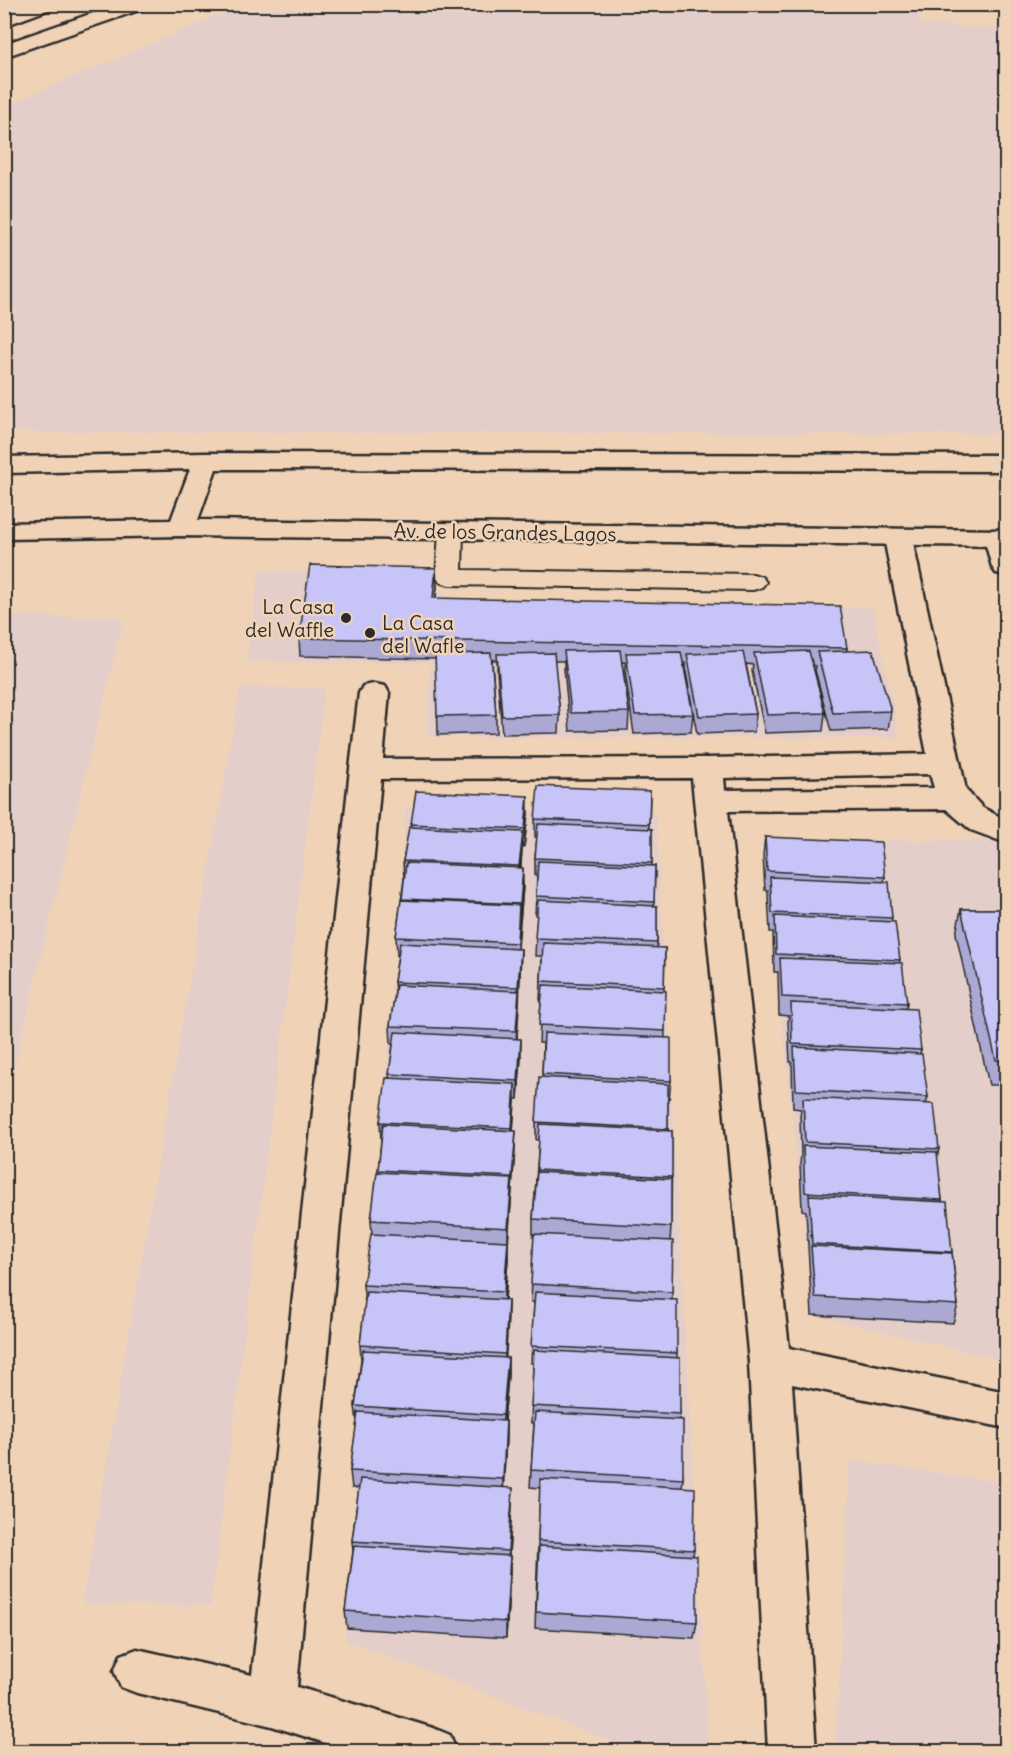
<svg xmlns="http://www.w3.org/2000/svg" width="1011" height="1756" font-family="Delius,sans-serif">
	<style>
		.built { fill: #e4ceca }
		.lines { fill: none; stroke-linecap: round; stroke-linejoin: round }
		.lane-casing { stroke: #2b2b2b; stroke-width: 4 }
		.street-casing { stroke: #2b2b2b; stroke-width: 5 }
		.secondary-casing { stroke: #2b2b2b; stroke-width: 5 }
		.lane { fill: #f0d3b6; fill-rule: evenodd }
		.street { fill: #f0d3b6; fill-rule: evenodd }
		.secondary { fill: #f0d3b6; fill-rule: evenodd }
		.wall { fill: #aba9d4; stroke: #2b2b2b; stroke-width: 1.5 }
		.shaded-wall { fill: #8b89ad; stroke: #2b2b2b; stroke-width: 1.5 }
		.building { fill: #c7c4f7; stroke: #2b2b2b; stroke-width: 1.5 }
		.poi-dot { fill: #2b2b2b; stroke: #f0d3b6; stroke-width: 2 }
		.labels { text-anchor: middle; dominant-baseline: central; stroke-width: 5; stroke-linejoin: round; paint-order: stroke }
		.street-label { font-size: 20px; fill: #2b2b2b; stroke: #f0d3b6 }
		.poi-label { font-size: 20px; fill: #2b2b2b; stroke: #f0d3b6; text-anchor: end }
	</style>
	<rect width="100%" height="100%" fill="#f0d3b6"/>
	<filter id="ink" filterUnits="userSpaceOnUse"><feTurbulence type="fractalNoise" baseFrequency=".0167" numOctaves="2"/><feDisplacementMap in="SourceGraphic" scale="12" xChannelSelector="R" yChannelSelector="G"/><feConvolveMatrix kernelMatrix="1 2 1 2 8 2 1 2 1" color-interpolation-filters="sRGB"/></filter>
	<g filter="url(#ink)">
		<g class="built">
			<polygon points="919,4 920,23 1006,29 1006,434 5,432 5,106 242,5"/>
			<polygon points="259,571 407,571 466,608 873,608 900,738 427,737 430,663 246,662"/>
			<polygon points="5,616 124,617 5,1106 4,616"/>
			<polygon points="240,687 325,688 211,1606 82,1604"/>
			<polygon points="406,808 656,811 709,1751 637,1751 345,1640"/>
			<polygon points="762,839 1006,841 1006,1361 812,1315 808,1264"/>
			<polygon points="850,1460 1006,1483 1006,1751 835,1751"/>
		</g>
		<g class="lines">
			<g class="lane-casing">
				<polygon id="lane" points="451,525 460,527 463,532 462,570 753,574 762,577 766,582 762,587 753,590 449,585 440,582 436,577 439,532 442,527"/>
			</g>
			<g class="street-casing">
				<g id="street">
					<path d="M898 530 908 532 912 538 966 790 983 808 1006 820V843L971 830 946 809 728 811 789 1348 1006 1392V1428L792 1384 816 1752H768L749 1362 692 778 381 779 297 1687 433 1728 450 1735 457 1752H354L272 1726 137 1693 121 1687 114 1671 121 1655 137 1649 252 1675 350 769 359 693 363 686 374 684 385 686 389 693 383 759 707 758 927 754 884 538 888 532ZM930 774 934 788 725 790 724 778Z"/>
					<polygon points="998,530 1006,532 1006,575 996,573 992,567 984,538 988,532"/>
				</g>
			</g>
			<g class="secondary-casing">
				<g id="secondary">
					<polygon points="29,4 55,4 53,8 4,26 4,14"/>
					<polygon points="119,4 147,4 145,8 4,57 4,44"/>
					<polygon points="206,453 1006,455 1006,471 216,469 198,520 1006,530 1006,546 182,536 4,539 4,523 171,520 190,469 4,473 4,457"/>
				</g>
			</g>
			<use href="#lane" class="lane"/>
			<use href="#street" class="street"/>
			<use href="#secondary" class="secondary"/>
		</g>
		<g class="wall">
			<polygon points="437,585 436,599 847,648 847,651 891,711 888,729 831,731 815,670 816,666 813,666 825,713 823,731 765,733 752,671 753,665 746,664 756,714 754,732 697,734 686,672 686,663 684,663 693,714 691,732 634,734 625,671 625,662 622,662 629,712 628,730 570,731 564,669 564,661 554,661 560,715 559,733 502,734 497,672 497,660 492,660 496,715 496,733 438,735 436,659 300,656 299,638"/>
			<polygon points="650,791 649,829 652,829 652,866 655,866 654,906 657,906 657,948 665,948 664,991 665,1038 671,1081 669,1099 668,1099 668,1131 672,1131 671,1227 670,1241 672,1292 672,1300 677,1353 680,1414 679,1420 683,1479 682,1487 694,1550 693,1555 697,1622 694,1638 535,1628 540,1488 530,1487 534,1423 531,1423 533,1363 531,1363 534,1302 531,1302 534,1237 533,1237 533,1219 539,1140 536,1140 536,1122 542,1077 543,1043 539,1043 541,1000 540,1000 541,981 542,956 535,956 537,915 535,915 537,876 535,876 535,858 537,837 535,837 535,819"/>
			<polygon points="528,814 524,847 522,847 521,868 523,886 518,949 521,949 517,1039 521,1057 518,1099 515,1099 513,1131 515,1149 508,1241 508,1259 505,1300 508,1300 505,1358 508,1358 508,1376 504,1421 506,1421 506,1438 503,1487 512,1505 509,1556 510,1556 510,1572 506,1638 347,1628 345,1611 353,1551 352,1541 359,1488 352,1488 350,1471 357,1423 355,1406 361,1360 360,1345 365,1303 363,1285 372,1234 371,1220 378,1172 381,1140 380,1122 389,1078 393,1044 391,1044 390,1026 395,991 394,982 398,955 397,955 396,937 404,879 403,861 411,824"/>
			<polygon points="765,837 885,877 884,882 892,918 891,922 900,960 899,963 907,1003 906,1008 921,1050 920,1053 928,1097 926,1104 939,1149 937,1158 942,1200 942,1202 952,1252 958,1305 953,1323 812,1315 806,1211 802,1210 800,1164 801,1155 800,1116 801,1109 793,1108 792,1062 790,1062 788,1021 789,1016 779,1015 778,972 774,972 773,932 770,932 768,895 768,890 765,890 763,855"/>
			<polygon points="961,909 1006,909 1006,1085 989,1085 956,934"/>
		</g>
		<g class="shaded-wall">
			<polygon points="436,568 437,585 434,616 433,598"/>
			<polygon points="528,796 528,814 524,847 525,829"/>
			<polygon points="523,832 522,850 519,884 519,866"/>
			<polygon points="523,868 523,886 520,922 520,904"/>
			<polygon points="519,905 519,924 517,961 517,943"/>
			<polygon points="521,949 519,1009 516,1049 518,987"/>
			<polygon points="521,1039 521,1057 518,1099 518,1081"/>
			<polygon points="515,1084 515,1102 512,1147 512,1128"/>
			<polygon points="516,1131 515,1149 508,1245 508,1228"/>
			<polygon points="508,1241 508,1259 504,1310 504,1292"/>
			<polygon points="508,1300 508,1318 505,1371 505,1354"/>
			<polygon points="508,1358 508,1376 503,1432 503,1415"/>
			<polygon points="506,1421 506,1438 503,1496 503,1479"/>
			<polygon points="513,1488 512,1505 508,1567 508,1551"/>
			<polygon points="510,1556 510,1572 506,1638 506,1622"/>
		</g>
		<g class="building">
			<polygon points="310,565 436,568 433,598 840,606 847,648 299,638"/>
			<polygon points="620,650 629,712 571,713 564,651"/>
			<polygon points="873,650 891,711 833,713 817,652"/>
			<polygon points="809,651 825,713 767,715 754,653"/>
			<polygon points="681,652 693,714 635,715 626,653"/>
			<polygon points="743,652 756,714 699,716 687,654"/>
			<polygon points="491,653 496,715 437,716 435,654"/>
			<polygon points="554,653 560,715 502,716 497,654"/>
			<polygon points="538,786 650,791 649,824 535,819"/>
			<polygon points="416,791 528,796 525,829 411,824"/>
			<polygon points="538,824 652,829 652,863 535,858"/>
			<polygon points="409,827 523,832 519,866 403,861"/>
			<polygon points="765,837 881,842 885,877 767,871"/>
			<polygon points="538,861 655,866 654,902 536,896"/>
			<polygon points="406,863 523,868 520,904 402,899"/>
			<polygon points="770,877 889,882 892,918 772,913"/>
			<polygon points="401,900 519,905 517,943 396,937"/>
			<polygon points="538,900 657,906 657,943 535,938"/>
			<polygon points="961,909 1006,909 1006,1060 996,1060"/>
			<polygon points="775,916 895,922 900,960 776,954"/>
			<polygon points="400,943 521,949 518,987 394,982"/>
			<polygon points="543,943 665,948 664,987 541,981"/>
			<polygon points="780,958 902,963 907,1003 782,997"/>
			<polygon points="396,985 519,991 516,1031 390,1026"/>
			<polygon points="543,985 666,991 665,1031 539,1025"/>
			<polygon points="791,1003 916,1009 921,1050 792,1044"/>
			<polygon points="395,1032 521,1039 518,1081 389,1074"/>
			<polygon points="544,1033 671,1038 671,1081 542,1074"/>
			<polygon points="794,1047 922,1054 928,1097 796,1090"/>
			<polygon points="539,1077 668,1084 668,1129 536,1122"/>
			<polygon points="386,1078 515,1084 512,1128 380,1122"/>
			<polygon points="803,1098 934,1104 939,1149 805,1142"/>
			<polygon points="383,1124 516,1131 512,1177 378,1170"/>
			<polygon points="540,1124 672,1131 672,1177 537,1170"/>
			<polygon points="803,1146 937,1152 942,1200 805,1192"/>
			<polygon points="377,1172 512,1179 508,1228 371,1220"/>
			<polygon points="537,1172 671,1179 671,1227 533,1219"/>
			<polygon points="809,1195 947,1202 952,1252 812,1244"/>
			<polygon points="371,1234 508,1241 504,1292 363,1285"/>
			<polygon points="534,1234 673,1241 672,1292 531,1284"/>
			<polygon points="811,1246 952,1253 958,1305 815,1297"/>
			<polygon points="366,1292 508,1300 505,1354 360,1345"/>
			<polygon points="535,1292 677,1300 677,1353 531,1346"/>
			<polygon points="363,1350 508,1358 503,1415 355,1406"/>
			<polygon points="534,1350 680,1358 680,1414 531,1406"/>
			<polygon points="358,1412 506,1421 503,1479 350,1471"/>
			<polygon points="535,1412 683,1420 683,1479 531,1470"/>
			<polygon points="360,1479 513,1488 508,1551 352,1541"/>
			<polygon points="540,1479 695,1488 694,1550 538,1541"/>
			<polygon points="354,1546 510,1556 506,1622 345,1611"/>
			<polygon points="539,1546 697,1556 697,1622 536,1612"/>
		</g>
	</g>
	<g class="poi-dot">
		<circle cx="346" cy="618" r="6"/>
		<circle cx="370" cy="633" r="6"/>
	</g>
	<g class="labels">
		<g class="street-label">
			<text transform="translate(505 532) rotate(1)">Av. de los Grandes Lagos</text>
		</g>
		<g class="poi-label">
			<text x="334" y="606">La Casa<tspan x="334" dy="23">del Waffle</tspan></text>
			<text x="382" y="622" text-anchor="start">La Casa<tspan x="382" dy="23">del Wafle</tspan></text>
		</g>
	</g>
	<rect width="1011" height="1756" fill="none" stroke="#f0d3b6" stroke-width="24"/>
	<rect x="12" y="12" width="987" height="1732" fill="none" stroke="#2b2b2b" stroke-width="2" filter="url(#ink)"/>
</svg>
